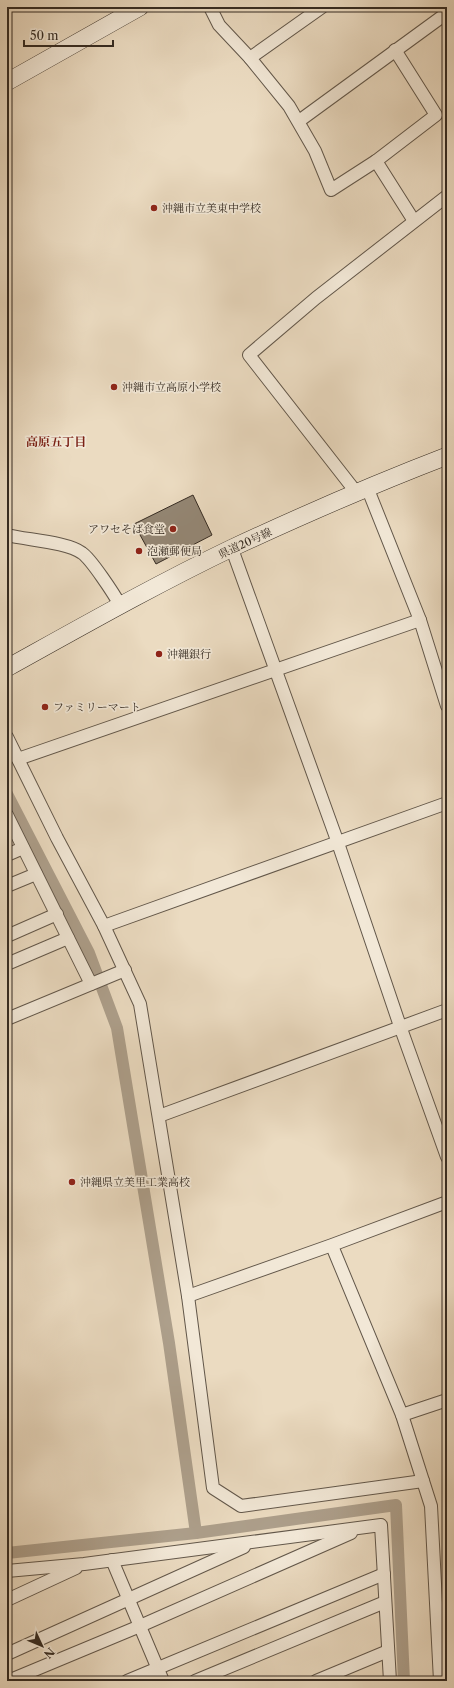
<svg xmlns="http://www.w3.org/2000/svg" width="454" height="1688" font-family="'Libre Caslon Text','Noto Serif JP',serif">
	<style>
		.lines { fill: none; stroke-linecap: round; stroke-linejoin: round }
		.canal { stroke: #ad9f8b; stroke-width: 12 }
		.building { fill: #948775; stroke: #352b22 }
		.street-casing { stroke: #62574a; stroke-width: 14 }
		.secondary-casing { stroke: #352b22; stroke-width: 18 }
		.street { stroke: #f2e8d7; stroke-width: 12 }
		.secondary { stroke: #f2e8d7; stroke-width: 17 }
		.poi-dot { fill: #8f2418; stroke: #f2e8d7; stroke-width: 1.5 }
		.labels { text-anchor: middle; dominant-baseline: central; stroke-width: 3.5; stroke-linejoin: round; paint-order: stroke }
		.poi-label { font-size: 11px; fill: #352b22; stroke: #f2e8d7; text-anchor: start }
		.street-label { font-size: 11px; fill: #352b22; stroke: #f2e8d7 }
		.neighbourhood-label { font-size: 12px; font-weight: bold; fill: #7a1f14; stroke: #f2e8d7 }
	</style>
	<rect width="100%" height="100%" fill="#ebdbc1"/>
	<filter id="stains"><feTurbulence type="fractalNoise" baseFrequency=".005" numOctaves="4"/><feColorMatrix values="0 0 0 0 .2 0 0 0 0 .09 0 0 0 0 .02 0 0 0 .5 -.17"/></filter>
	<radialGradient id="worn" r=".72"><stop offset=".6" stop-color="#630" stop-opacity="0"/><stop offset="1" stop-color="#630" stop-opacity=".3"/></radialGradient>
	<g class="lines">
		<g class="canal">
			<polyline points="7,794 89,953 117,1028 169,1343 196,1533"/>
			<polyline points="7,1553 196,1533 396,1505 404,1681"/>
		</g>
	</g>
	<polygon class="building" points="193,495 212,535 156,564 134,524"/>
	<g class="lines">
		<g class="street-casing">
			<g id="street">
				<polyline points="210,7 219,25 250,58 289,106 315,151 331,190 376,161 436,115 395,50"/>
				<polyline points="250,58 322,7"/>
				<polyline points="299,121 447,13"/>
				<polyline points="376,161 414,221"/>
				<polyline points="367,487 420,620 447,706"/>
				<polyline points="356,492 249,355 316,298 447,196"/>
				<path d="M7 535C27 540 67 542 82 553 91 559 114 594 120 605"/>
				<polyline points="232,549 338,843 400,1026 447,1157"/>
				<polyline points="7,737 57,838 104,926 140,1004 188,1296 213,1488 241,1506 423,1481"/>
				<polyline points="18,759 420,620"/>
				<polyline points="7,815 91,984"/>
				<polyline points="7,855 23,848"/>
				<polyline points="7,886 36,874"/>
				<polyline points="104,926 447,803"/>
				<polyline points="7,936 57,914"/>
				<polyline points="7,964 68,938"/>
				<polyline points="7,1019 125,970"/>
				<polyline points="159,1116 447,1010"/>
				<polyline points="332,1246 402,1415 431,1506 440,1681"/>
				<polyline points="188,1296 332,1245 447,1202"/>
				<polyline points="402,1415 447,1400"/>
				<polyline points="112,1560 163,1681"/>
				<polyline points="7,1571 84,1564 381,1525 390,1681"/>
				<polyline points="7,1600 76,1568"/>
				<polyline points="7,1654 244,1547"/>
				<polyline points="8,1681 140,1626 351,1533"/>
				<polyline points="127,1681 384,1574"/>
				<polyline points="195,1681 385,1602"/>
				<polyline points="316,1681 388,1651"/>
			</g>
		</g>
		<g class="secondary-casing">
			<g id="secondary">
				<polyline points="7,82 140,7"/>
				<path d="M7 668C81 627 155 585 232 548 303 515 374 484 447 456"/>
			</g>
		</g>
		<use href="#street" class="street"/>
		<use href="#secondary" class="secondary"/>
	</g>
	<g class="poi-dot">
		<circle cx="154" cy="208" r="4"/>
		<circle cx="114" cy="387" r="4"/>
		<circle cx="173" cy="529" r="4"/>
		<circle cx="139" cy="551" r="4"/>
		<circle cx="159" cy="654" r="4"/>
		<circle cx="45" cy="707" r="4"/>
		<circle cx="72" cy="1182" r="4"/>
	</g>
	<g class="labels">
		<g class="poi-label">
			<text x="162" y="208">沖縄市立美東中学校</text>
			<text x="122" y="387">沖縄市立高原小学校</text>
			<text x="165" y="529" text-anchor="end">アワセそば食堂</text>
			<text x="147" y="551">泡瀬郵便局</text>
			<text x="167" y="654">沖縄銀行</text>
			<text x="53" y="707">ファミリーマート</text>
			<text x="80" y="1182">沖縄県立美里工業高校</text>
		</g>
		<g class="street-label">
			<text transform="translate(245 543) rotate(-25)">県道20号線</text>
		</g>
		<g class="neighbourhood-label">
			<text x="56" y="441">高原五丁目</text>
		</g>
	</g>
	<rect width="454" height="1688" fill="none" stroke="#ebdbc1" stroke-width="24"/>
	<rect x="8" y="8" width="438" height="1672" fill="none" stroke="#352b22" stroke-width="2"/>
	<rect x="12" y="12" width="430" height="1664" fill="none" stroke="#352b22"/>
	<g transform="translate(42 1646) rotate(134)" stroke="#f2e8d7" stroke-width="3" paint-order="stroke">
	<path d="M0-3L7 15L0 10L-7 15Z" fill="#352b22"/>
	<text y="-6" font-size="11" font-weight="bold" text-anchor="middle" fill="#352b22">N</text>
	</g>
	<path d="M24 40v6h89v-6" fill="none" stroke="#352b22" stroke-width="2"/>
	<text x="30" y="40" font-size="12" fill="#352b22" stroke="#f2e8d7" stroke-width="3" paint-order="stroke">50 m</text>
	<rect width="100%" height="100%" filter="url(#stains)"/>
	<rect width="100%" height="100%" fill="url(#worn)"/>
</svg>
